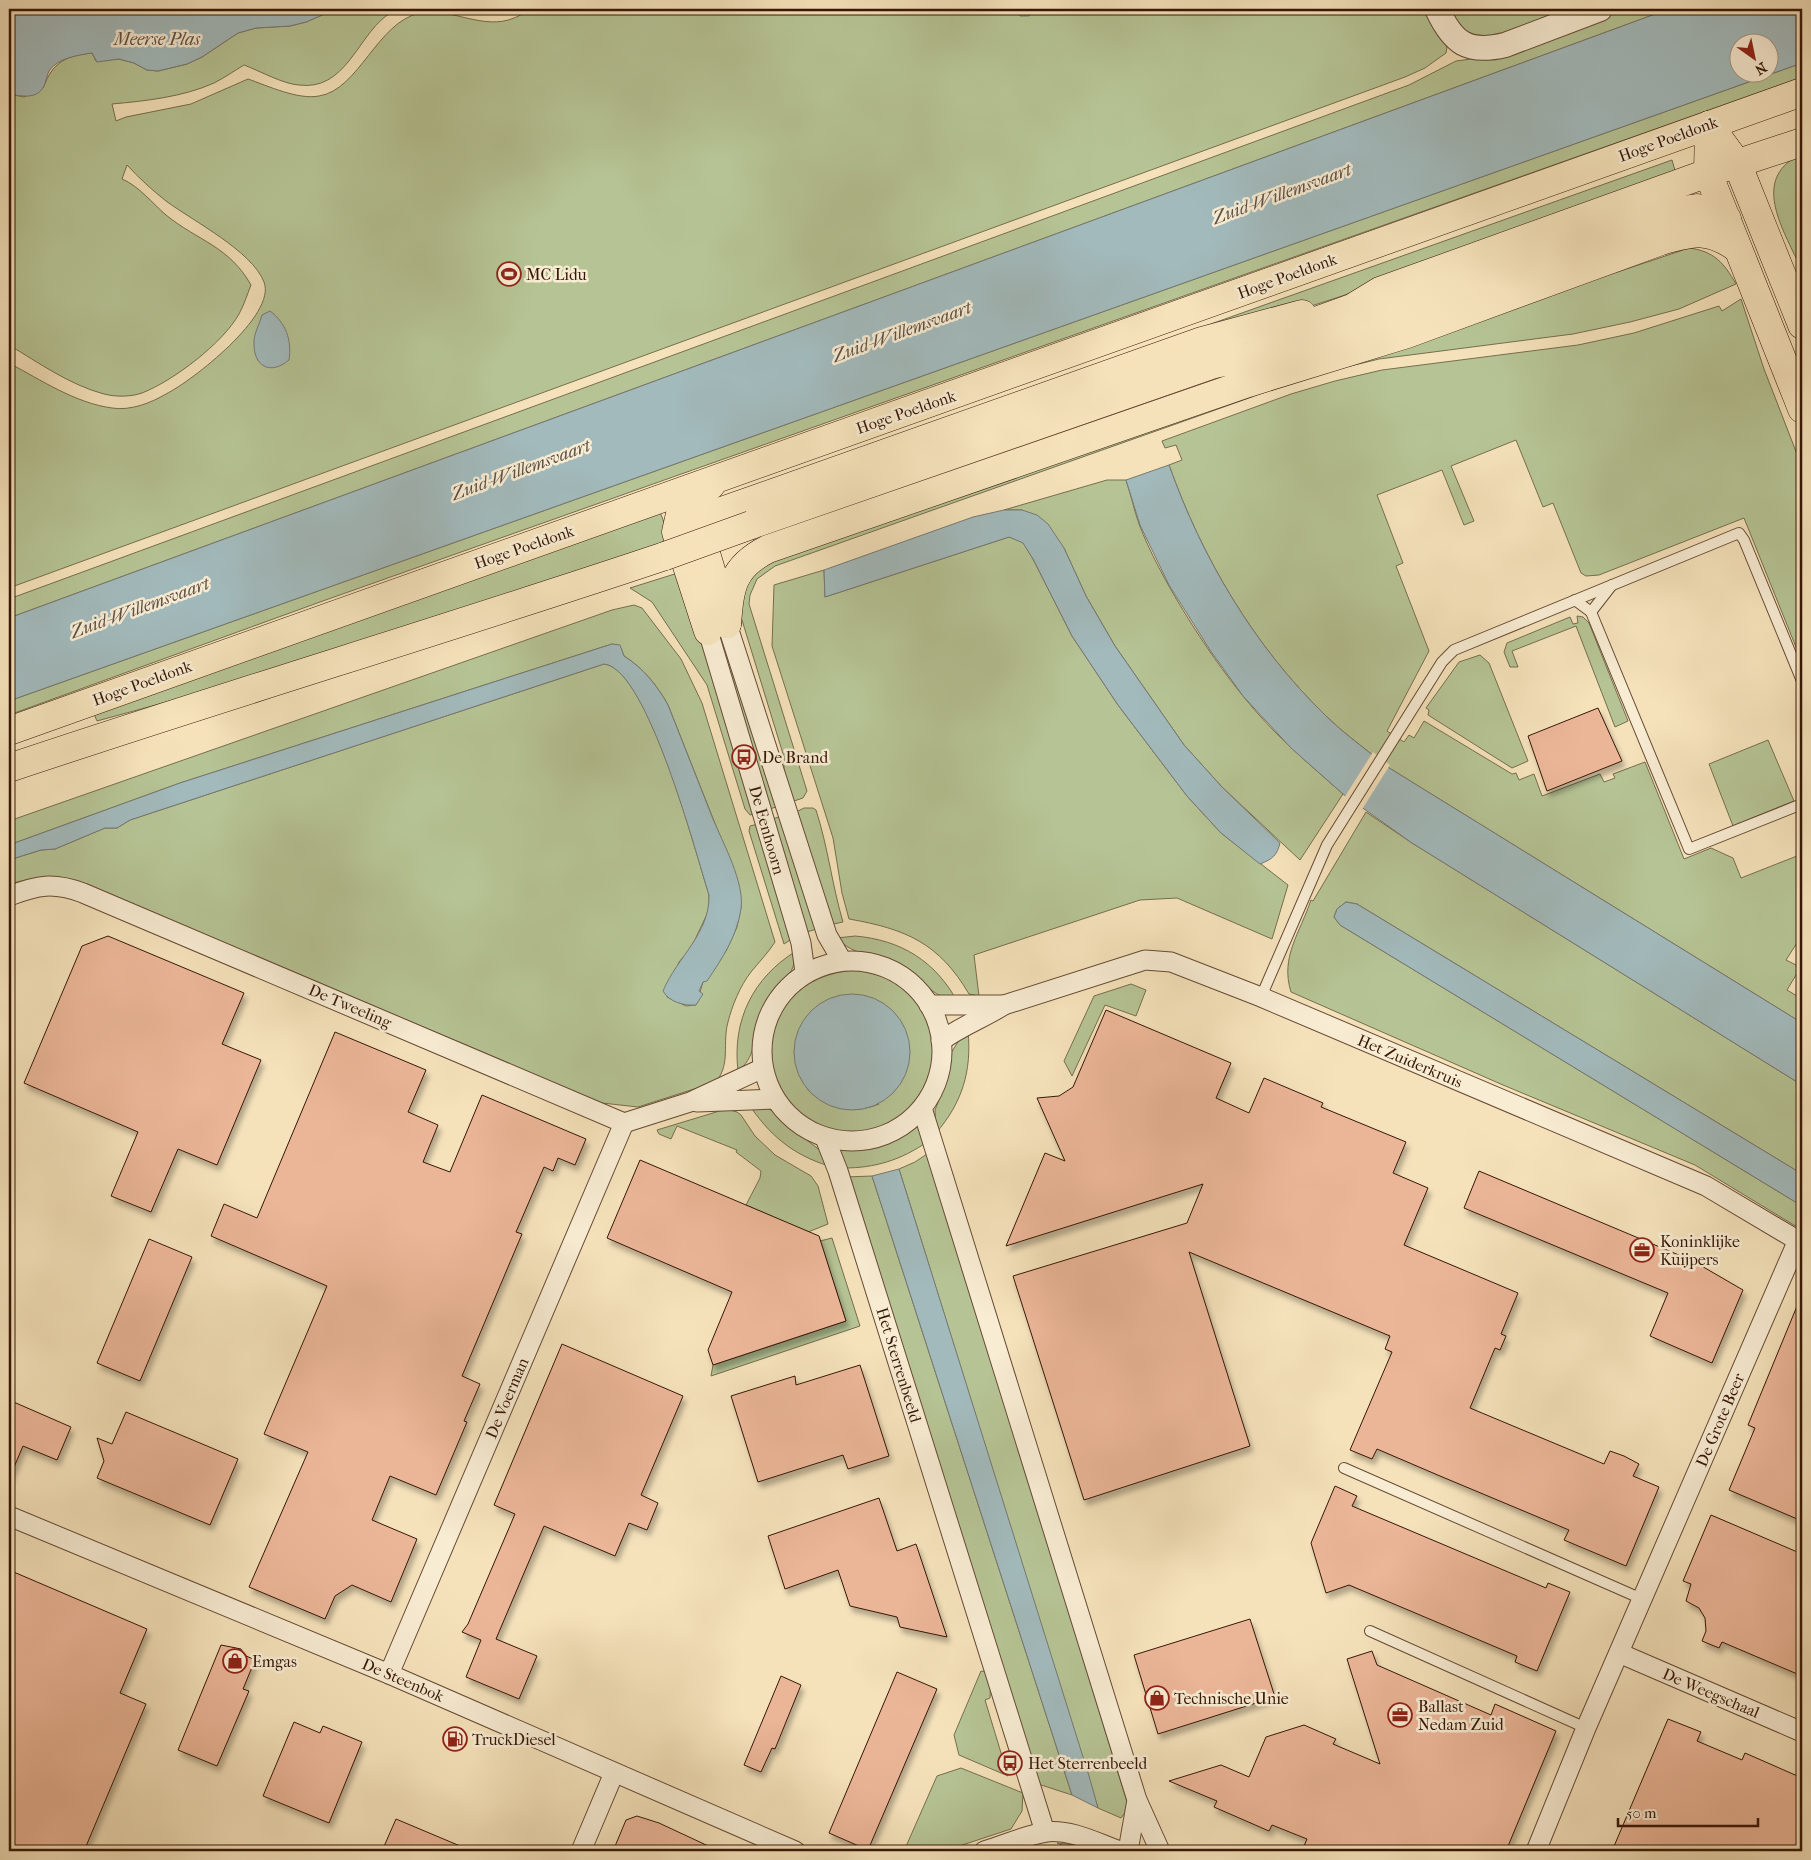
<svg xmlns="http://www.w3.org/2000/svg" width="1811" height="1860" font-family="'IM FELL French Canon',serif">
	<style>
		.green { fill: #b6c495; stroke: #766e4e; fill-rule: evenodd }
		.water { fill: #a2babc; stroke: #777973; fill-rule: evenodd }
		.pier { fill: #f5e2bb }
		.building { fill: #ebb698; stroke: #361706; filter: url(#shadow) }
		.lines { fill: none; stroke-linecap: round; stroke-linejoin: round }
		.service-casing { stroke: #664a33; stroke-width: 12 }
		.minor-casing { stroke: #664a33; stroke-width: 21 }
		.tertiary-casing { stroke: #664a33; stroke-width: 26 }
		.trunk-casing { stroke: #361706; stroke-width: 29 }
		.motorway-casing { stroke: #361706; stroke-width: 29 }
		.service { stroke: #f8ecd3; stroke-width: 10 }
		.minor { stroke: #f8ecd3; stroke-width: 19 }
		.tertiary { stroke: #f8ecd3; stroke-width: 24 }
		.trunk { stroke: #f5e2bb; stroke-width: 28 }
		.motorway { stroke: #f5e2bb; stroke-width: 28 }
		.trunk-bridge-casing { stroke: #361706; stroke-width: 29; stroke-linecap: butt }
		.trunk-bridge { stroke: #f5e2bb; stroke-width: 28 }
		.labels { text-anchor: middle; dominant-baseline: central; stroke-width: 5; stroke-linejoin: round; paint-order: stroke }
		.street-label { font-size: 16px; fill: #361706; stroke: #f8ecd3 }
		.poi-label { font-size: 16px; fill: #361706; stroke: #f8ecd3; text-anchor: start }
		.water-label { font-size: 18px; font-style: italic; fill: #5c5046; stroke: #f8ecd3 }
	</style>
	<defs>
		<filter id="shadow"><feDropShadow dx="3" dy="5.5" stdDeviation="2.5" flood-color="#0004"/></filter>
	</defs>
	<rect width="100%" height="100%" fill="#f5e2bb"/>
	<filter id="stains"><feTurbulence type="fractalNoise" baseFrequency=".004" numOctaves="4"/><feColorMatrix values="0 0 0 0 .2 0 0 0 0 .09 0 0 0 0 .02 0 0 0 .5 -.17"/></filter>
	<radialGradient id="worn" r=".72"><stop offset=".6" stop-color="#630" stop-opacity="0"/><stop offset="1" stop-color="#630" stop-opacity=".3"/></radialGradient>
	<g class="green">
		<path d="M336 9H400C396 11 390 13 386 16 357 38 345 91 299 85 283 84 260 71 244 65 234 71 224 78 214 83 183 97 145 101 112 104L116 121 126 117 191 104 248 79C268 86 298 100 319 96 359 90 377 22 420 13 450 7 484 31 514 18 520 16 525 12 531 9H1429L1447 47 1446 53 1425 68 1405 77 9 588V363C41 380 75 403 112 408 130 411 151 403 166 394 192 381 277 315 264 282 252 251 193 221 166 201 152 190 139 178 127 165L122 179C139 186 153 204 166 215 198 241 229 246 251 285 247 295 244 305 239 314 223 343 173 381 142 393 131 397 115 397 104 394 70 385 39 363 9 345V94L24 97 43 88C53 62 65 56 92 53L96 61 119 59 134 63 147 70 158 71 187 64 202 57 238 33 256 28 290 26 306 22Z"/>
		<polygon points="1445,9 1578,9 1487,41 1466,35"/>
		<polygon points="1621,9 1669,9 9,618 9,599 1409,85 1456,61 1494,56"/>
		<polygon points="1802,63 1802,77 320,602 9,715 9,701"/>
		<path d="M1802 154V256L1796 258C1779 222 1753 176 1802 154Z"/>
		<polygon points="1672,160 1676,174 1342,296 733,494"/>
		<path d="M1689 248C1714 251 1724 263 1736 284L1679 309 1630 322 1573 334 1379 359 1314 375 775 566 757 579 750 595 749 604 807 791 803 798 788 803 784 781V757L738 607 747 577 778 554Z"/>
		<path d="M1741 299 1764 369 1802 467V662L1744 518 1599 575 1586 576 1581 573 1553 503 1543 507 1516 440 1451 466 1474 521 1464 525 1442 470 1377 495 1403 563 1396 566 1429 651 1387 731 1404 742 1409 735 1414 738 1424 721 1512 774 1516 773 1519 780 1534 774 1542 796 1600 774 1604 782 1615 778 1613 774 1645 762 1684 859 1711 848 1733 858 1741 878 1802 854V935L1786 960 1796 965 1802 956V965L1787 990 1802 999V1023L1386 766C1366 749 1343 733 1325 715 1254 646 1202 558 1169 465L1182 460 1176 445 1165 448 1162 441 1291 394 1335 381 1382 370 1578 345 1634 333 1719 306 1722 311Z"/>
		<path d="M1107 480H1126C1131 495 1134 510 1139 524 1159 577 1207 652 1243 696 1272 733 1308 763 1343 794L1300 860 1222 787 1184 745 1115 646 1086 596 1064 548 1022 510H1004Z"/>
		<path d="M660 512 671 540C482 607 291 669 97 721L94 714Z"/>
		<path d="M1009 537 1023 542 1033 559 1072 636 1118 705 1187 796 1221 833 1288 885 1272 939 1177 898 1140 900 974 955 979 996 969 994C939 943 906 929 849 919L842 893 833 838 772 646 774 585 824 570 825 597Z"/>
		<polygon points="703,564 779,806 767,810 692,568"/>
		<polygon points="681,572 757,813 750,815 745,809 707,685 652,602 630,588"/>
		<path d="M634 605 642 608 681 659 702 703 775 942C768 953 759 962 751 972 740 986 732 1006 728 1022 722 1044 731 1063 716 1082L638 1107 602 1103 87 884C53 873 42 876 9 884V860L41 850 55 849 105 828H117L130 820 604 664C648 668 696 854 709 895V910L691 948 679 962 667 997 686 1006 696 1005 703 982 726 951 737 927 741 907 731 864 668 705C657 685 643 668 624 656L620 646 612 644 180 783 9 845V821L612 610Z"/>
		<polygon points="1577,616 1583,617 1589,623 1628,721 1615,727 1576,626 1512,651 1518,667 1510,667 1504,652 1507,643 1570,617 1573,624 1578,623"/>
		<polygon points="1480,655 1489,663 1528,761 1512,768 1428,715 1429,710 1426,708 1459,662"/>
		<polygon points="1768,740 1794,801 1733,826 1709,764"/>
		<path d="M804 808H813L816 810C828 847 832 885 843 922L829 925 796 812Z"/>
		<path d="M1366 812 1412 843 1802 1085V1174L1357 904 1346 902 1337 909 1334 917 1340 925 1802 1206V1230L1695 1165 1503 1085 1291 992C1280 957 1300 933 1311 900L1313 901Z"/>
		<polygon points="782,816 817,929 803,933 769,820"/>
		<polygon points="758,824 795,937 784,944 749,831 750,826"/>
		<path d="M855 936C901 940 935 961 957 1001 932 998 919 976 897 965 877 955 853 956 837 938Z"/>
		<path d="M796 951C796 979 768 997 759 1023 753 1041 755 1058 738 1071 732 1020 753 978 796 951Z"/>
		<path d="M856 970C974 986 949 1143 846 1134 746 1125 742 977 856 970ZM807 1089 879 1104C852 1115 828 1109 807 1089Z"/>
		<polygon points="1131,984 1146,990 1136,1016 1105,1005 1072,1076 1064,1061 1094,996"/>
		<path d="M968 1031C972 1071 962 1103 936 1133L935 1110 946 1082 951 1053 961 1037Z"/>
		<path d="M748 1103 764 1106 774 1112 792 1129 821 1151 829 1166C793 1155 769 1135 748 1103Z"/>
		<polygon points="726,1109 737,1112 741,1115 755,1136 775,1155 811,1176 818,1186 828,1224 808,1232 746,1205 760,1178 761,1171 736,1152 737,1150 677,1126 671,1139 659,1134 657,1130"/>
		<path d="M921 1123 927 1142C901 1160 875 1168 844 1168L837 1148C870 1153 896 1144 921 1123Z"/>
		<polygon points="930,1152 989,1352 1127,1802 1127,1810 1121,1818 1098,1808 899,1169 915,1162"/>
		<polygon points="872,1176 1072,1795 1035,1783 845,1177"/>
		<polygon points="832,1238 860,1326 711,1376 713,1365 846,1321 820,1241"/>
		<polygon points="981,1671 987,1672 991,1677 990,1698 985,1700 1008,1776 959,1755 954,1735"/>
		<polygon points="961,1768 1023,1793 1022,1811 1011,1829 944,1851 904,1851 937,1776"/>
		<polygon points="1057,1843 1076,1845 1095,1851 1076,1851"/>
	</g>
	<g class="water">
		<path d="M9 9H336L306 22 290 26 256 28 238 33 202 57 187 64 158 71 147 70 134 63 119 59 97 62 92 53C79 55 57 58 49 71 47 75 46 81 44 86 37 100 21 96 9 94Z"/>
		<polygon points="1012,9 1034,9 1029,16 1020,16"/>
		<path d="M1669 9H1802V63L9 701V618ZM1738 42H1768V72H1738Z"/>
		<path d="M270 311C286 323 292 340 289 360 270 376 253 366 254 342 254 333 260 323 262 315Z"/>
		<path d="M1169 465C1202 558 1254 646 1325 715 1343 733 1366 749 1386 766L1802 1023V1085L1412 843 1343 794 1291 748 1243 696 1210 650 1169 585 1140 525 1126 480Z"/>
		<path d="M1004 510H1022L1037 515 1048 524 1064 548 1086 596 1115 646 1184 745 1222 787 1280 843C1277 855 1273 859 1260 864L1221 833 1187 796 1118 705 1072 636 1033 559 1023 543 1009 537 825 597 824 570 973 517Z"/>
		<path d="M612 644 620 645 624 656C643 668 657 685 668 705 683 743 698 781 713 819 723 843 745 883 741 909 737 936 722 959 707 981L703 982 699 991 703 994 696 1005C684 1006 669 1002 663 991 677 957 710 934 709 895 696 854 647 668 604 664L130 820 117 828H105L55 849 41 850 9 860V845L180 783Z"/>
		<polygon points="1346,902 1357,904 1802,1174 1802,1206 1340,925 1334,917 1337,909"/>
		<circle cx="852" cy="1052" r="58"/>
		<polygon points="899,1169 1089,1776 1098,1808 1072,1795 872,1176"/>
	</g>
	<polygon class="pier" points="1373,752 1390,765 1361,811 1344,798"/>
	<g class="building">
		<polygon points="1598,708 1622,761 1547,791 1528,736"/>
		<polygon points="108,936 244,993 222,1044 261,1060 217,1165 178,1149 151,1212 111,1196 138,1132 24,1083 82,946"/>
		<polygon points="1106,1010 1231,1063 1216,1098 1249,1113 1264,1078 1323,1103 1321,1107 1406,1142 1393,1173 1428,1188 1404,1245 1518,1293 1501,1334 1506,1336 1500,1350 1495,1348 1470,1408 1604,1464 1610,1451 1624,1456 1639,1464 1633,1476 1659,1487 1626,1566 1564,1540 1569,1530 1440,1476 1377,1449 1372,1459 1350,1450 1392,1352 1385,1349 1390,1336 1189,1252 1250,1446 1084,1500 1013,1276 1187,1223 1203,1184 1006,1246 1045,1153 1065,1161 1037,1098 1059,1096 1073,1087"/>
		<polygon points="335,1032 426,1070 408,1112 438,1125 423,1162 450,1172 482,1095 586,1139 575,1165 558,1158 553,1171 544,1167 516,1232 522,1234 462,1376 480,1384 464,1421 467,1422 436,1495 390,1476 372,1520 417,1539 391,1602 352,1585 335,1596 325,1619 249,1587 308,1452 264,1434 327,1286 211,1236 224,1204 257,1218"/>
		<polygon points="640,1160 819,1236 846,1321 713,1365 708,1350 732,1292 607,1238"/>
		<polygon points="1479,1171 1693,1261 1743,1290 1712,1363 1650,1336 1668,1293 1464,1208"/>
		<polygon points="149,1239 192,1257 140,1381 97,1363"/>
		<polygon points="1802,1294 1802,1521 1729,1490 1755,1428 1748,1425"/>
		<polygon points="562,1344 683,1396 641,1495 658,1503 647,1530 629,1523 615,1556 544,1526 496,1639 537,1656 519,1699 466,1677 481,1640 462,1632 468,1624 515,1514 494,1505"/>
		<polygon points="860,1365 889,1456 848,1469 843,1455 758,1482 731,1396 795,1376 796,1385"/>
		<polygon points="9,1400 71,1427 57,1460 23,1446 9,1479"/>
		<polygon points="126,1412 238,1459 210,1525 97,1478 104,1461 97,1438 112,1444"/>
		<polygon points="1335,1486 1357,1496 1352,1506 1546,1588 1548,1583 1570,1592 1537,1671 1515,1662 1517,1656 1349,1585 1326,1593 1311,1543"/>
		<polygon points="879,1498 897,1551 916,1544 947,1637 900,1627 897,1617 850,1606 838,1570 785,1589 768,1536"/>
		<polygon points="1711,1515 1802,1554 1802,1676 1722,1642 1719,1648 1702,1641 1706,1631 1705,1618 1699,1608 1686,1601 1691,1584 1683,1581"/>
		<polygon points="9,1570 147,1629 120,1693 146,1704 84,1851 9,1851"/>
		<polygon points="1250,1619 1275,1697 1158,1734 1134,1655"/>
		<polygon points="221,1645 241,1649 244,1655 255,1660 243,1689 249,1691 217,1766 178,1750"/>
		<polygon points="1372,1651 1377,1665 1491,1715 1495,1704 1556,1731 1506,1851 1318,1851 1304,1846 1307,1839 1272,1825 1269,1831 1214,1807 1217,1801 1169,1781 1221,1765 1249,1777 1266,1737 1304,1725 1336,1739 1333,1744 1380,1764 1347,1659"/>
		<polygon points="897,1672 937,1689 868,1850 829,1833"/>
		<polygon points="781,1676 801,1685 775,1749 772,1748 761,1772 744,1765"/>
		<polygon points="1668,1719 1701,1732 1697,1741 1742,1760 1745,1753 1802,1778 1802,1836 1796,1851 1612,1851"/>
		<polygon points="294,1722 320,1733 323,1726 362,1742 329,1823 263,1796"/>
		<polygon points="637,1816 659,1823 719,1851 613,1851 626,1820"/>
		<polygon points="396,1819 472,1851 382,1851"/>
	</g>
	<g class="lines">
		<g class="service-casing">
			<g id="service">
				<polyline points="1575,600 1591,612 1689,849 1802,804"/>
				<polyline points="1591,612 1612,585"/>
				<polyline points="1261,997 1327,845 1442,662 1454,650 1739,533 1744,540 1802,681"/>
				<polyline points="1344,1468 1642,1599"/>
				<polyline points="1370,1631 1586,1728"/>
			</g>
		</g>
		<g class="minor-casing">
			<g id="minor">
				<polyline points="727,624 827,935 841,959"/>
				<polyline points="708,631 801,943 805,972"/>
				<path d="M9 896C38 885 53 882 83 893L624 1123 690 1102 763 1068"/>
				<circle cx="852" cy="1051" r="90"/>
				<polyline points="929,1005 1004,1005"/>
				<path d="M941 1041C961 1026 984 1018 1004 1005L1145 960 1171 962 1261 997 1706 1186 1802 1243"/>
				<polyline points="697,1102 774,1099"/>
				<polyline points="922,1108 1137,1800 1128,1851"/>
				<polyline points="825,1138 838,1171 1045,1832"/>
				<polyline points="9,1516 389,1674 795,1851"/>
				<polyline points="1619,1653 1802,1732"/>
				<polyline points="389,1674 624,1123"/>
				<polyline points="1137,1800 1160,1851"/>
				<polyline points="581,1851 614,1773"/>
				<path d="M984 1851C1004 1845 1026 1835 1046 1832 1072 1829 1097 1843 1120 1851"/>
				<polyline points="1536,1851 1586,1728 1798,1240"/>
			</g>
		</g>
		<g class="tertiary-casing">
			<path id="tertiary" d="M1437 9C1453 43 1467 54 1505 45L1600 9"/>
		</g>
		<g class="trunk-casing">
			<g id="trunk">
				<polyline points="1283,333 1352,308 1380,291 1708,173 1802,142"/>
				<polyline points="751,525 1214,364 1234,352"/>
				<path d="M727 624 702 540C703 526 708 520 719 512L1202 341 1302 314"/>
				<polyline points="708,631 676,532 680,514 711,485"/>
				<polyline points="9,731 1802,92"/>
				<path d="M9 768C227 695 447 629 665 556"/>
			</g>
		</g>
		<g class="motorway-casing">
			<g id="motorway">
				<polyline points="1709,125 1708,173 1802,409"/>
				<polyline points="1709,125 1737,163 1802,325"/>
				<polyline points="1214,364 1243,359 1297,340 1354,326 1670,212 1697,208 1727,219"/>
				<path d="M727 624C730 587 732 567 768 549L1248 383 1407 334 1661 241C1693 232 1709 227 1738 249"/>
			</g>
		</g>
		<use href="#service" class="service"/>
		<use href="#minor" class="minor"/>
		<use href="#tertiary" class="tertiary"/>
		<use href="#trunk" class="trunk"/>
		<use href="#motorway" class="motorway"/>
		<g class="trunk-bridge-casing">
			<polyline id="trunk-bridge" points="665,556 751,525"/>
		</g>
		<use href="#trunk-bridge" class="trunk-bridge"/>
	</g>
	<defs>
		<g id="stadium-ring" transform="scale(1.25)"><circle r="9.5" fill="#f8ecd3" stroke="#8f2418" stroke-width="1.5"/><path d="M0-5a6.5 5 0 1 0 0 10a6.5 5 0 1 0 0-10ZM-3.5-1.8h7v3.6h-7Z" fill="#8f2418"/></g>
		<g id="bus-ring" transform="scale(1.25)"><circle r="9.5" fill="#f8ecd3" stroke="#8f2418" stroke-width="1.5"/><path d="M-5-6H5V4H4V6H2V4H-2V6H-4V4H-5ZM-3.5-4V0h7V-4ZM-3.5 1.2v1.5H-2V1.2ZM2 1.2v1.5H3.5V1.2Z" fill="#8f2418"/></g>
		<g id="office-ring" transform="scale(1.25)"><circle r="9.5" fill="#f8ecd3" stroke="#8f2418" stroke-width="1.5"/><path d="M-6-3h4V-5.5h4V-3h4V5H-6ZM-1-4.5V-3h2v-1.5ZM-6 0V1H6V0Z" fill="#8f2418"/></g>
		<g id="shop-ring" transform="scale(1.25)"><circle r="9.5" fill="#f8ecd3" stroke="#8f2418" stroke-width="1.5"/><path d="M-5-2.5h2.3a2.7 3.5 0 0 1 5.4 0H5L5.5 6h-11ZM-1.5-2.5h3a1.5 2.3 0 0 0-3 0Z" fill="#8f2418"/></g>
		<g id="fuel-ring" transform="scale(1.25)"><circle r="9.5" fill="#f8ecd3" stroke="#8f2418" stroke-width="1.5"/><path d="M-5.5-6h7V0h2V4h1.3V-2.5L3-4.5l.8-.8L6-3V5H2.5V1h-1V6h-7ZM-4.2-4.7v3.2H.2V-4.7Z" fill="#8f2418"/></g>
	</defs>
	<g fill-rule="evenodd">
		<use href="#stadium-ring" x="509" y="274"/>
		<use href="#bus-ring" x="744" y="757"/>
		<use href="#office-ring" x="1642" y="1250"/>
		<use href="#shop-ring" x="235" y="1661"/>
		<use href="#shop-ring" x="1157" y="1698"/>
		<use href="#office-ring" x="1400" y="1715"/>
		<use href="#fuel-ring" x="455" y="1739"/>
		<use href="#bus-ring" x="1010" y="1763"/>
	</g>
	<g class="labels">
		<g class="street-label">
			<text transform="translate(1668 139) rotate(-20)">Hoge Poeldonk</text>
			<text transform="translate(1287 276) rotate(-20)">Hoge Poeldonk</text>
			<text transform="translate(906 412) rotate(-19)">Hoge Poeldonk</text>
			<text transform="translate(524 547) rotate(-19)">Hoge Poeldonk</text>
			<text transform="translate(142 683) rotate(-20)">Hoge Poeldonk</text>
			<text transform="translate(767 830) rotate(74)">De Eenhoorn</text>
			<text transform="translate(350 1006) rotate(23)">De Tweeling</text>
			<text transform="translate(1410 1061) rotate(23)">Het Zuiderkruis</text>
			<text transform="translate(899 1365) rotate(73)">Het Sterrenbeeld</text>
			<text transform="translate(507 1398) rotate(-67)">De Voerman</text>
			<text transform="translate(1720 1420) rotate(-67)">De Grote Beer</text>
			<text transform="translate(403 1680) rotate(23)">De Steenbok</text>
			<text transform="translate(1711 1693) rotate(23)">De Weegschaal</text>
		</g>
		<g class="poi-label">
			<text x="526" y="274">MC Lidu</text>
			<text x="762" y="757">De Brand</text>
			<text x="1660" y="1241">Koninklijke<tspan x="1660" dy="18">Kuijpers</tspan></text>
			<text x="252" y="1661">Emgas</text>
			<text x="1174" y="1698">Technische Unie</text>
			<text x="1418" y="1706">Ballast<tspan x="1418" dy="18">Nedam Zuid</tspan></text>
			<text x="472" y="1739">TruckDiesel</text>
			<text x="1028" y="1763">Het Sterrenbeeld</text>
		</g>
		<g class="water-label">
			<text x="157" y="39">Meerse Plas</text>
			<text transform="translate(1282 194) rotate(-20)">Zuid-Willemsvaart</text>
			<text transform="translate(902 332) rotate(-20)">Zuid-Willemsvaart</text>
			<text transform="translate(521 470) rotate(-20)">Zuid-Willemsvaart</text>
			<text transform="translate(140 608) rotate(-20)">Zuid-Willemsvaart</text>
		</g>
	</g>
	<rect width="1811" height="1860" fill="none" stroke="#f5e2bb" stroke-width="30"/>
	<rect x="10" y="10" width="1791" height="1840" fill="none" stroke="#361706" stroke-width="2.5"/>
	<rect x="15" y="15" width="1781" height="1830" fill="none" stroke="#361706"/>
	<g transform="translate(1754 58) rotate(147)"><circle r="24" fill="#f8ecd3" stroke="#aa9781"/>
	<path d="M0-4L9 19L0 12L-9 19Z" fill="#8f2418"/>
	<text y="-8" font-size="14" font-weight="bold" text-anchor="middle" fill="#361706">N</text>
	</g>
	<path d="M1618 1818v8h140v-8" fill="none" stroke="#361706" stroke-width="2.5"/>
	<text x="1626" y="1818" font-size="15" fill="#361706" stroke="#f8ecd3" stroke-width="4" paint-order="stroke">50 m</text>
	<rect width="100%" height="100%" filter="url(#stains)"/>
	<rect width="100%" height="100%" fill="url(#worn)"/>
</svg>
